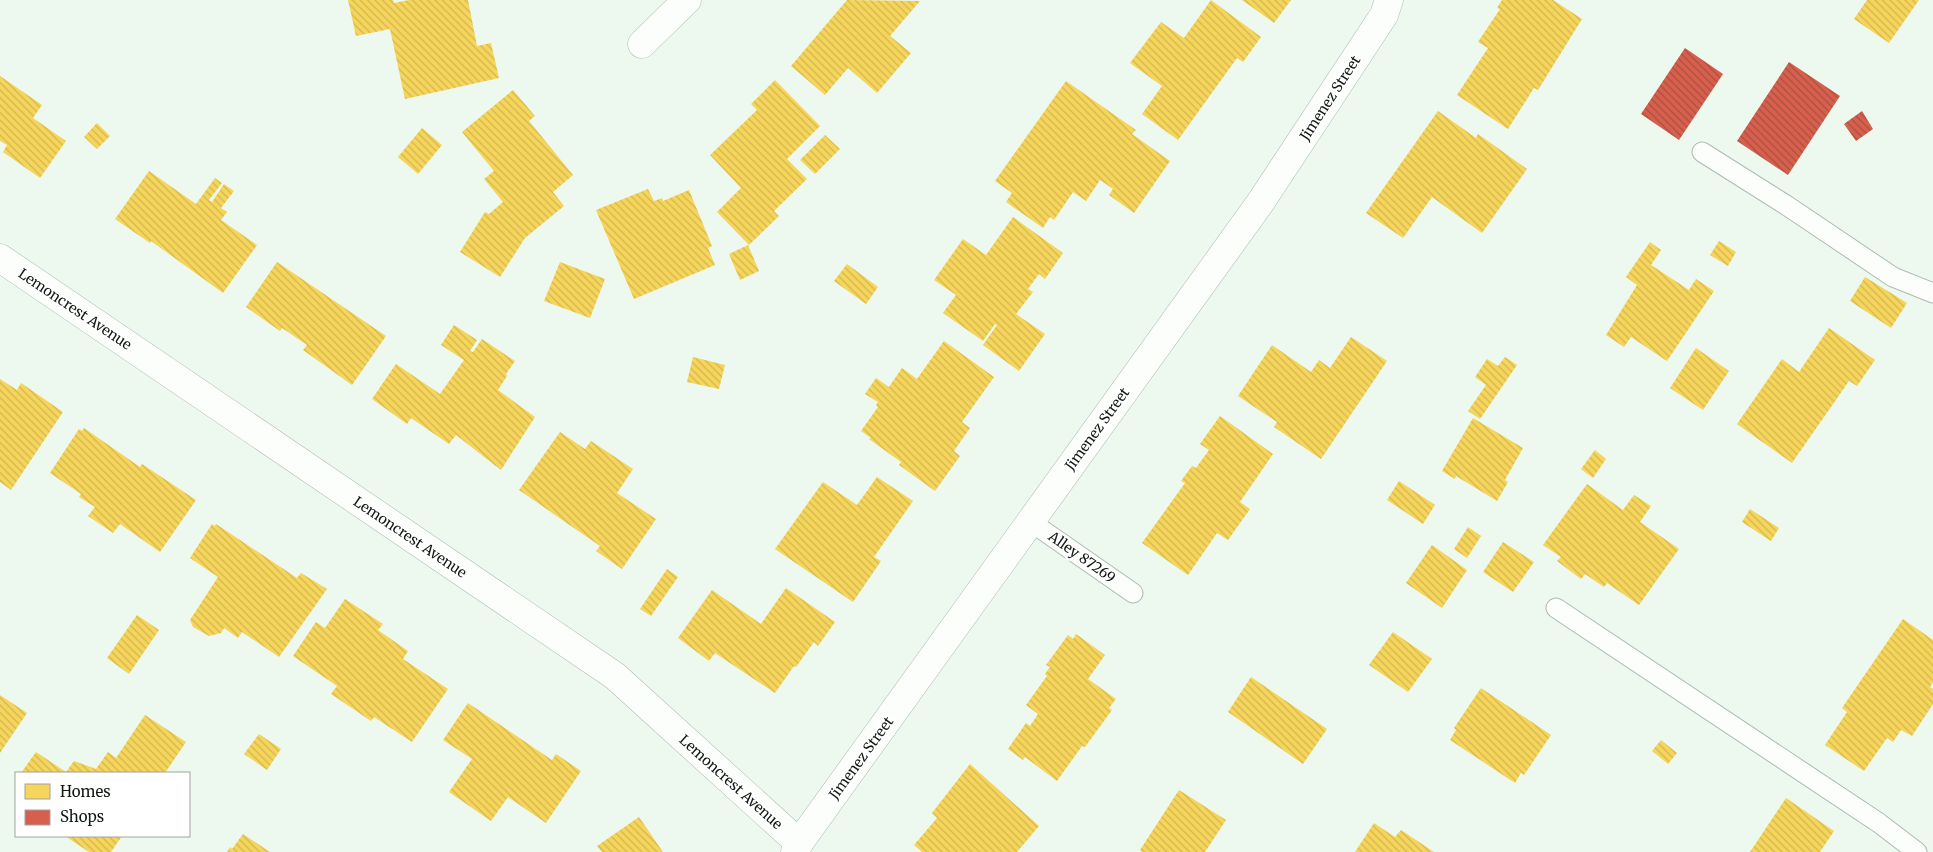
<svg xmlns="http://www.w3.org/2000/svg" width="1933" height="852" font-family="Merriweather,serif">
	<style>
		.homes { fill: url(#homes-back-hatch) }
		.shops { fill: url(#shops-back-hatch) }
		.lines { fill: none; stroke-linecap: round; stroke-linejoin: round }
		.service-casing { stroke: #b0b9b2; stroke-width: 21 }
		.minor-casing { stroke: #b0b9b2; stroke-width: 29 }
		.service { stroke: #fcfefc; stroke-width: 19 }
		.minor { stroke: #fcfefc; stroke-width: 28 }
		.labels { text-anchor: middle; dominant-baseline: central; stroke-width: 5; stroke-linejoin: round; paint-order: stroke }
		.street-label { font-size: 14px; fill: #111912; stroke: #fff }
	</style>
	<defs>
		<pattern id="homes-back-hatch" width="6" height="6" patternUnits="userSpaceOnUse" patternTransform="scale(1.25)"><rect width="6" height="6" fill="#f6d55c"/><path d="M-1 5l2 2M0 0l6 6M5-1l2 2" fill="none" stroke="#d2b64f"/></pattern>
		<pattern id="shops-back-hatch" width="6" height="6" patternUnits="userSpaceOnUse" patternTransform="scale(1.25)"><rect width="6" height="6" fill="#d6604d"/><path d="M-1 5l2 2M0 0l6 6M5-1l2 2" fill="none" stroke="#ac4e3f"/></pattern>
	</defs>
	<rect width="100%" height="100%" fill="#edf8ee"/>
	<g class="homes">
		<polygon points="348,0 393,0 394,3 409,0 468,0 477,46 491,43 499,78 405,99 390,29 356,36"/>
		<polygon points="847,0 920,1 890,36 911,53 877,93 848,68 825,95 791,66"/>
		<polygon points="1211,0 1261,37 1243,62 1237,58 1178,140 1142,114 1162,86 1130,63 1161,22 1184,38"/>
		<polygon points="1242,0 1291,0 1274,23"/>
		<polygon points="1502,0 1553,0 1582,19 1538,90 1534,88 1508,129 1457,95 1488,48 1478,42 1500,9 1497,8"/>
		<polygon points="1867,0 1919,0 1889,43 1854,19"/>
		<polygon points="0,76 42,105 33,118 66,141 40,178 3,152 7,145 0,141"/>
		<polygon points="775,80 820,126 787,159 807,179 774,211 779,216 749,245 717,212 741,188 710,155 757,110 751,104"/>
		<polygon points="1066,81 1136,130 1132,134 1170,161 1134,213 1109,195 1113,189 1100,180 1086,201 1073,192 1054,220 1050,217 1043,228 1006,202 1012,193 995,181"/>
		<polygon points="513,90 535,116 529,121 573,175 553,192 564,206 525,238 500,277 460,252 485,212 489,214 503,202 484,179 494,171 462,132"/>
		<polygon points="1438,111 1476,138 1478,134 1527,169 1482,233 1432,197 1403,238 1366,213"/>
		<polygon points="97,123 110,136 97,149 84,137"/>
		<polygon points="422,128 442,145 418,174 398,157"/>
		<polygon points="825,135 840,149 815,174 800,160"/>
		<polygon points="149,171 196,204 215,178 222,183 209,200 212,202 224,184 234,191 221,208 227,212 221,220 257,245 223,293 151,241 150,243 115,219"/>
		<polygon points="648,189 654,201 662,198 663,201 689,190 712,246 708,248 715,265 634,299 596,210"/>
		<polygon points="1013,217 1063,253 1045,279 1039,274 1028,289 1033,292 1016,314 1045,334 1019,371 983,345 997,325 995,324 983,341 943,313 956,295 934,280 963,239 986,255"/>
		<polygon points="1719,241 1736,252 1728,266 1710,255"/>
		<polygon points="1650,242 1661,250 1651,265 1689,290 1696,279 1714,291 1667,361 1631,337 1624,347 1606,335 1637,285 1626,277"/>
		<polygon points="748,245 759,271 740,280 729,254"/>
		<polygon points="277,262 386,336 352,385 303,350 307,345 282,328 280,331 246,307"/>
		<polygon points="560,262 605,279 590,318 544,301"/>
		<polygon points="847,264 878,287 866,304 834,281"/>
		<polygon points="1865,277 1907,303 1891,328 1850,301"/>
		<polygon points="454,325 477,340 470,351 473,352 482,339 515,361 506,374 507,376 498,390 535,417 501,470 456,435 449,444 411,418 407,424 372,399 396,364 440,394 464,360 441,345"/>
		<polygon points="1829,328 1875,360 1857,386 1849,381 1792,463 1737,424 1782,359 1799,372"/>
		<polygon points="1351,337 1387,361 1321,459 1274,427 1277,422 1238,396 1272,345 1311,372 1319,360 1330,368"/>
		<polygon points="944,341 994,377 962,422 970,428 954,451 960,456 935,491 899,465 901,462 869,439 871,438 861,431 878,407 876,405 878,402 865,394 876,378 889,387 902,368 917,379"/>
		<polygon points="1696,348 1729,371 1703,410 1670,388"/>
		<polygon points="693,357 725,365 719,389 687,382"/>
		<polygon points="1505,357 1517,365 1480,419 1468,411 1486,385 1475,377 1487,359 1498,366"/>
		<polygon points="0,379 17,390 21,383 63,412 11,490 0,482"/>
		<polygon points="1220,416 1273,454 1240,502 1250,509 1228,540 1217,533 1188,575 1142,543 1185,483 1181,481 1192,466 1196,468 1209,450 1200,444"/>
		<polygon points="1473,418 1523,448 1505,480 1508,482 1497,501 1456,476 1455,479 1442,471"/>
		<polygon points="84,428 140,467 142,464 196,500 160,552 120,524 113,533 88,516 95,507 79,497 81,494 50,473 79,429 82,431"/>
		<polygon points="560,432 585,449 591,441 633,469 617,493 656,519 622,569 596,551 600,546 519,490"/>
		<polygon points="1595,450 1606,459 1593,478 1581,469"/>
		<polygon points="877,477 913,501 874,557 881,561 853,602 775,549 823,482 857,505"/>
		<polygon points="1399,481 1435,505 1423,524 1387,500"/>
		<polygon points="1587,484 1623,510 1634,495 1651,506 1640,522 1679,549 1639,605 1607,583 1604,587 1585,574 1581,579 1557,561 1561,557 1543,545"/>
		<polygon points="1750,509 1779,528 1771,541 1742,522"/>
		<polygon points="212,524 215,526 216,524 297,578 301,573 327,589 279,657 242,632 238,638 224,628 221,633 209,636 193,627 190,620 218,577 190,558"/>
		<polygon points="1468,527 1481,536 1467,558 1454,549"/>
		<polygon points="1503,542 1534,562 1513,592 1483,572"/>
		<polygon points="1432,545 1467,570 1442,608 1406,583"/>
		<polygon points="667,569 678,577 651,616 640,609"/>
		<polygon points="786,588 835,622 818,646 814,642 796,667 794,666 775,693 715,653 709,661 678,638 712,590 761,624"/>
		<polygon points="345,599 383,624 378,630 408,651 403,659 448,689 412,742 374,717 371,721 331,694 337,686 293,656 316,622 325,628"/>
		<polygon points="137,615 159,630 129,674 107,658"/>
		<polygon points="1903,619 1933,640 1933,682 1930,687 1933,689 1933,704 1912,736 1901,730 1893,742 1887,738 1864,771 1825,745 1847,712 1842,708"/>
		<polygon points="1393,632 1432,659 1408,692 1369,665"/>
		<polygon points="1076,634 1105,655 1088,679 1116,699 1109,708 1112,710 1085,747 1082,746 1057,781 1025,757 1023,760 1008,749 1026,723 1030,726 1038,714 1026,705 1047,676 1045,674 1050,667 1046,665 1068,635 1073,639"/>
		<polygon points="1251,677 1327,729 1303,764 1228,712"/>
		<polygon points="1481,688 1551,735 1524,775 1521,773 1515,783 1450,740 1456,730 1454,728"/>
		<polygon points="0,695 27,713 0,753"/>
		<polygon points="468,703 552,760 556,754 581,771 546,823 508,797 491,821 449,792 472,759 443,740"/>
		<polygon points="145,715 186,742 165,773 21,773 36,752 66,772 74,761 96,769 108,752 116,758"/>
		<polygon points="259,734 281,749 267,770 244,754"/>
		<polygon points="1661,740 1677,753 1668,764 1652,751"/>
		<polygon points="970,764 1039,826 1017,852 922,852 914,845 937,818 932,813"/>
		<polygon points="1179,790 1226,820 1205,852 1142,852 1140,850"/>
		<polygon points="1786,798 1834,831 1820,852 1750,852"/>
		<polygon points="639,817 663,852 602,852 597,846"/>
		<polygon points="1374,823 1395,837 1401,830 1434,852 1355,852"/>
		<polygon points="243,834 270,852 227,852 230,847 232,849"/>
		<polygon points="65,836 122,836 111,852 89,852"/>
	</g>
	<g class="shops">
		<polygon points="1685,48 1723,74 1679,140 1641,114"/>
		<polygon points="1789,62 1840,96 1788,175 1737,141"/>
		<polygon points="1862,111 1873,129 1856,141 1844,124"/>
	</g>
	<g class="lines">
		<g class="service-casing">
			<g id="service">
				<polyline points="1702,152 1786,205 1893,277 1933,293"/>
				<polyline points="1031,522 1133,593"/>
				<polyline points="1556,608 1879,823 1917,852"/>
			</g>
		</g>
		<g class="minor-casing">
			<g id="minor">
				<polyline points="642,44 687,0"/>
				<polyline points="0,258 615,676 799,843"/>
				<polyline points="795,852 799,843 1260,203 1384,15 1389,0"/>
			</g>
		</g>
		<use href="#service" class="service"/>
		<use href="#minor" class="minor"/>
	</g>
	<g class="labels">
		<g class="street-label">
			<text transform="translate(1330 98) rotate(-57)">Jimenez Street</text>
			<text transform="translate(75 309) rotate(34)">Lemoncrest Avenue</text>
			<text transform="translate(1097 429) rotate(-54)">Jimenez Street</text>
			<text transform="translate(410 537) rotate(34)">Lemoncrest Avenue</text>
			<text transform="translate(1082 557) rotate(35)">Alley 87269</text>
			<text transform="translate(861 758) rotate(-54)">Jimenez Street</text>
			<text transform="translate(731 782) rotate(42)">Lemoncrest Avenue</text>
		</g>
	</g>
	<rect x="15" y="772" width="175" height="65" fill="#ffffff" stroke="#a0a3a0"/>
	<rect x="25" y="784" width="25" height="15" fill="#f6d55c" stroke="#a0a3a0"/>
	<text x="60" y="797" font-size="15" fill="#111912">Homes</text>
	<rect x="25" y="810" width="25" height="15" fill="#d6604d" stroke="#a0a3a0"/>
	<text x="60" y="822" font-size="15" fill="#111912">Shops</text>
</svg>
